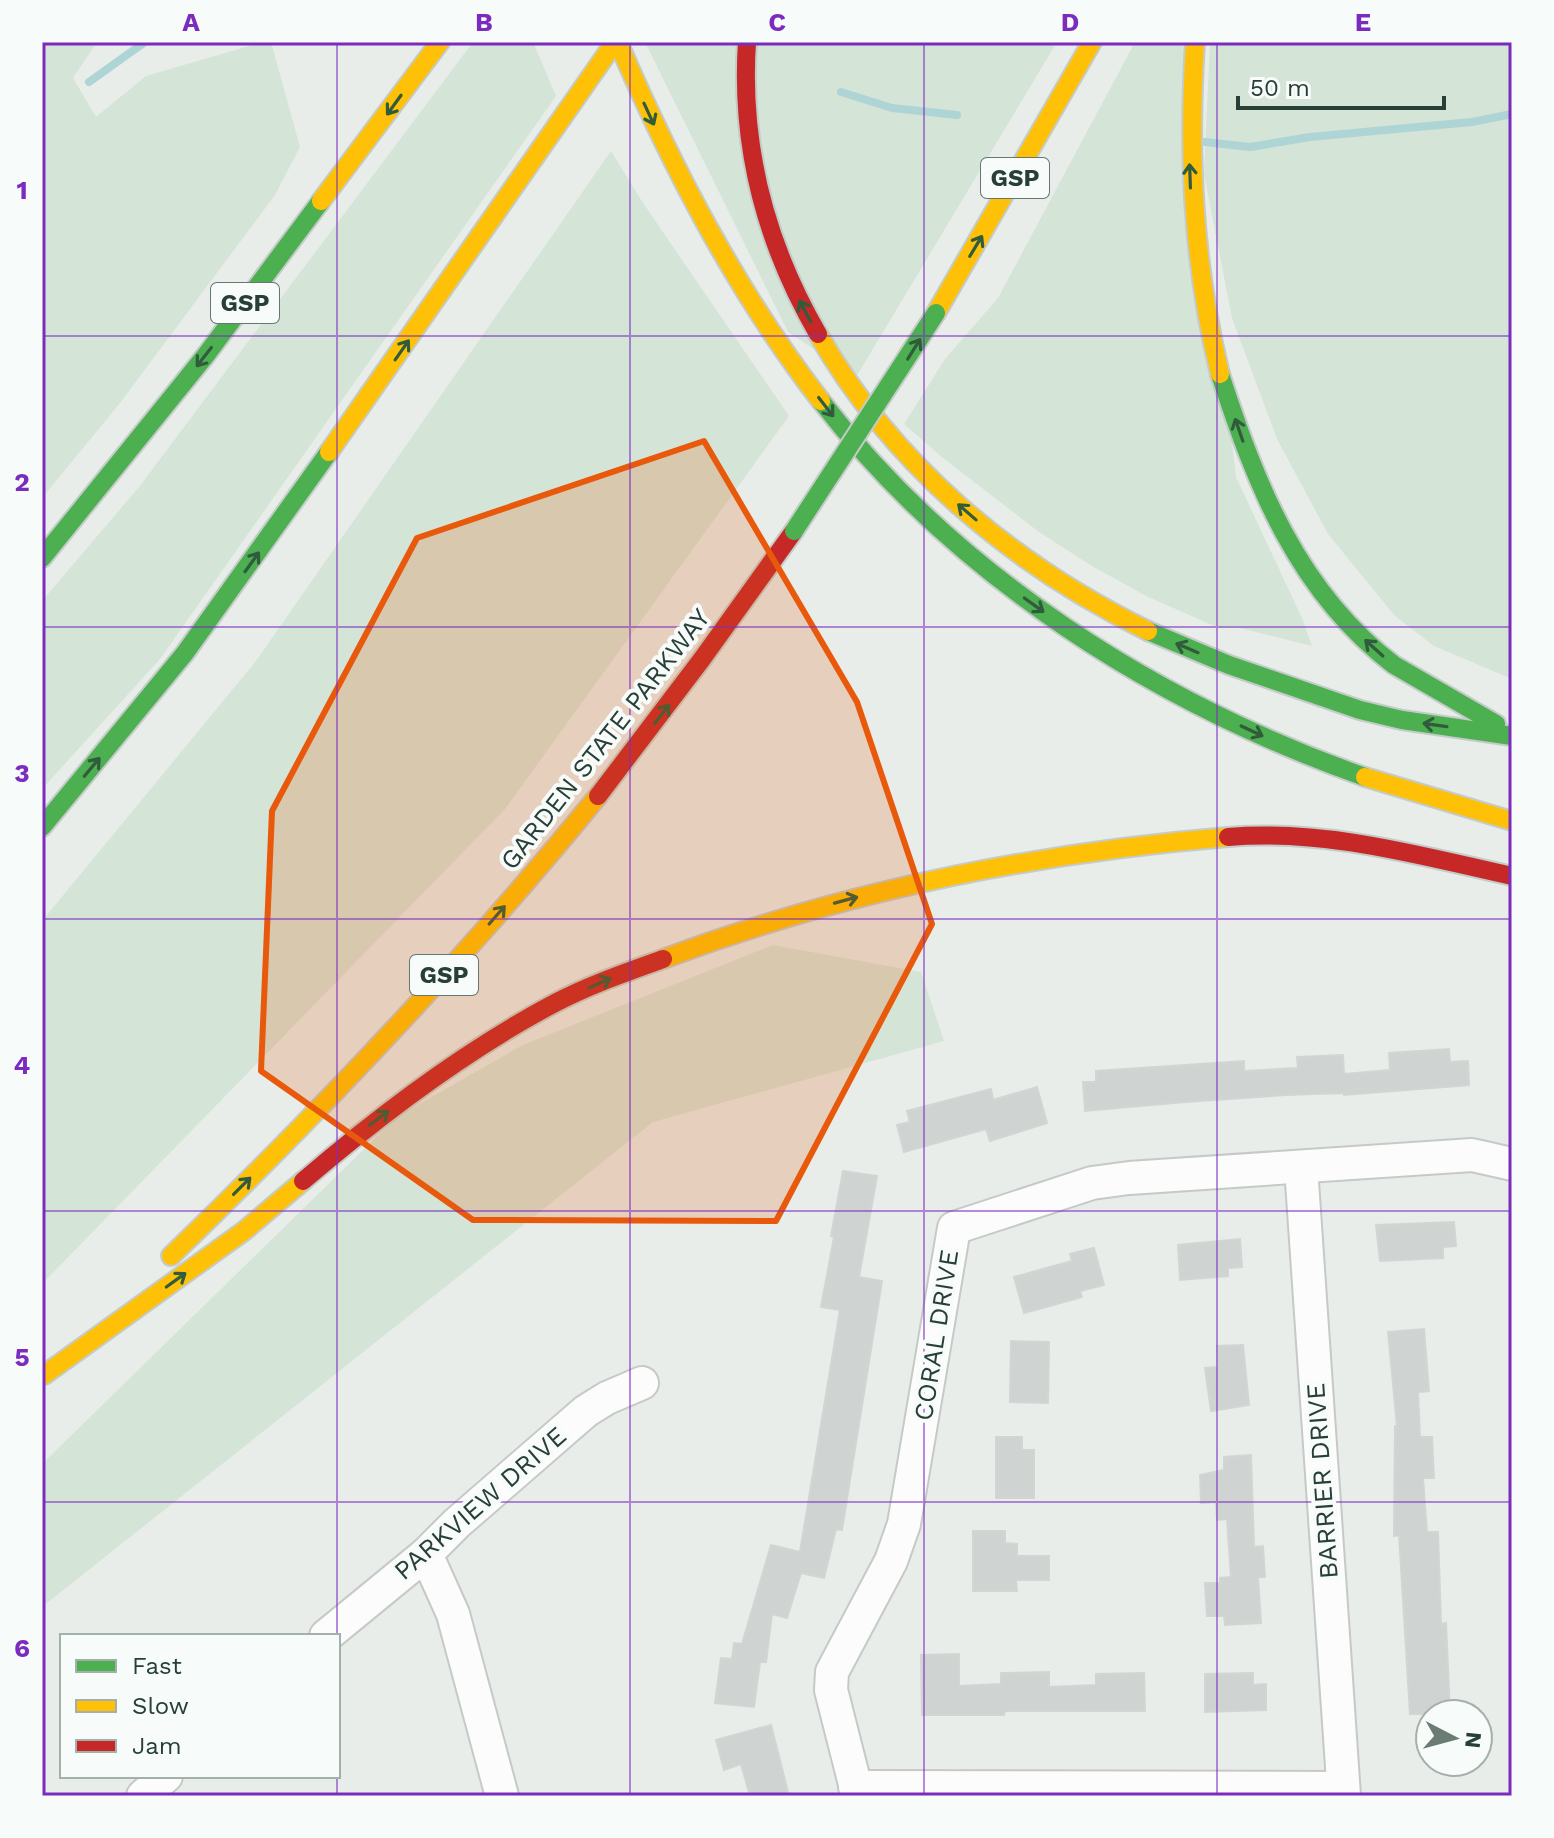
<svg xmlns="http://www.w3.org/2000/svg" width="1554" height="1838" font-family="'Work Sans',sans-serif">
	<style>
		.green { fill: #d4e4d7 }
		.lines { fill: none; stroke-linecap: round; stroke-linejoin: round }
		.stream { stroke: #afd4d5; stroke-width: 8 }
		.building { fill: #cfd4d2; stroke: #d1d6d3; stroke-width: 2 }
		.street-casing { stroke: #c5cac7; stroke-width: 36 }
		.fast-casing { stroke: #c4cbc8; stroke-width: 22 }
		.slow-casing { stroke: #c4cbc8; stroke-width: 22 }
		.jam-casing { stroke: #c4cbc8; stroke-width: 22 }
		.street { stroke: #fcfcfc; stroke-width: 32 }
		.fast { stroke: #4caf50; stroke-width: 18 }
		.slow { stroke: #ffc107; stroke-width: 18 }
		.jam { stroke: #c62828; stroke-width: 18 }
		.fast-bridge-casing { stroke: #c4cbc8; stroke-width: 22; stroke-linecap: butt }
		.fast-bridge { stroke: #4caf50; stroke-width: 18 }
		.oneway { stroke: #305b3c }
		.marked { fill: #e8590c; fill-opacity: 0.2; stroke: #e8590c; stroke-width: 6; stroke-linejoin: round }
		.grid { fill: none; stroke: #7b2cbf; stroke-width: 2; stroke-opacity: 0.55 }
		.labels { text-anchor: middle; dominant-baseline: central; stroke-width: 8; stroke-linejoin: round; paint-order: stroke }
		.shield { fill: #f7fbf9; stroke: #657770; stroke-width: 2 }
		.shield-label { font-size: 24px; font-weight: bold; fill: #273f36 }
		.street-label { font-size: 26px; fill: #273f36; stroke: #f7fbf9 }
		.neatline { fill: none; stroke: #7b2cbf; stroke-width: 3 }
		.grid-label { font-size: 26px; text-anchor: middle; font-weight: bold; fill: #7b2cbf }
	</style>
	<rect width="100%" height="100%" fill="#e8edea"/>
	<g class="green">
		<polygon points="42,42 97,42 73,78 96,117 146,76 263,42 271,42 300,147 275,195 120,403 42,498"/>
		<polygon points="473,42 533,42 556,96 160,659 42,789 42,601 139,487"/>
		<polygon points="645,42 1057,42 856,377 788,332"/>
		<polygon points="1135,42 1183,42 1236,477 1302,618 1312,646 1236,627 1219,628 1146,596 1092,566 1039,532 943,458 904,424 945,359 998,298"/>
		<polygon points="1210,42 1512,42 1512,679 1434,646 1395,616 1328,534 1277,439 1232,318 1204,174"/>
		<polygon points="611,151 643,203 789,416 505,809 42,1284 42,921 256,661"/>
		<polygon points="773,945 921,972 944,1041 653,1122 42,1607 42,1464 398,1116 523,1045"/>
	</g>
	<g class="lines">
		<g class="stream">
			<polyline points="89,82 145,42"/>
			<polyline points="841,92 892,108 957,115"/>
			<polyline points="1205,142 1250,147 1310,137 1472,122 1512,114"/>
		</g>
	</g>
	<g class="building">
		<polygon points="1449,1049 1450,1062 1468,1061 1469,1085 1344,1095 1344,1093 1286,1095 1185,1102 1085,1111 1083,1082 1096,1082 1096,1071 1244,1061 1244,1071 1298,1068 1297,1057 1343,1055 1344,1074 1390,1070 1389,1053"/>
		<polygon points="1037,1087 1047,1123 990,1141 986,1129 904,1152 897,1125 910,1122 907,1111 991,1089 993,1100"/>
		<polygon points="843,1171 877,1176 859,1277 882,1281 842,1530 836,1529 824,1578 801,1573 787,1618 772,1614 766,1662 760,1662 754,1707 715,1703 721,1658 732,1659 734,1643 742,1644 771,1545 800,1552 840,1310 821,1307 834,1237 831,1236"/>
		<polygon points="1454,1222 1456,1246 1443,1247 1443,1258 1380,1261 1376,1225"/>
		<polygon points="1240,1239 1242,1267 1228,1268 1228,1276 1180,1280 1178,1245"/>
		<polygon points="1094,1248 1104,1285 1080,1291 1082,1297 1024,1313 1014,1277 1072,1261 1070,1254"/>
		<polygon points="1424,1329 1429,1391 1418,1392 1420,1437 1432,1437 1434,1478 1423,1478 1427,1532 1438,1532 1441,1624 1446,1623 1450,1714 1410,1714 1399,1535 1394,1536 1395,1426 1397,1426 1388,1332"/>
		<polygon points="1011,1341 1049,1342 1048,1403 1010,1402"/>
		<polygon points="1243,1345 1249,1405 1211,1411 1205,1368 1218,1367 1217,1346"/>
		<polygon points="996,1437 1022,1437 1022,1450 1034,1450 1034,1498 996,1498"/>
		<polygon points="1251,1455 1254,1547 1263,1546 1265,1577 1258,1577 1261,1623 1225,1625 1224,1616 1207,1616 1205,1583 1220,1583 1220,1578 1231,1577 1227,1519 1217,1520 1216,1502 1201,1503 1200,1475 1224,1470 1224,1457"/>
		<polygon points="973,1531 1005,1531 1005,1543 1017,1544 1017,1556 1049,1556 1049,1580 1016,1580 1017,1591 973,1591"/>
		<polygon points="959,1654 959,1686 1001,1684 1001,1673 1049,1672 1049,1687 1096,1685 1096,1674 1144,1673 1145,1711 1005,1711 1004,1715 922,1715 921,1655"/>
		<polygon points="1253,1673 1253,1685 1266,1684 1266,1710 1205,1712 1205,1674"/>
		<polygon points="771,1725 789,1796 750,1796 741,1764 724,1770 716,1740"/>
	</g>
	<g class="lines">
		<g class="street-casing">
			<g id="street">
				<polyline points="1301,1167 1344,1796"/>
				<polyline points="426,1554 453,1614 502,1796"/>
				<polyline points="326,1636 426,1554 457,1523 586,1411 607,1398 642,1383"/>
				<polyline points="855,1787 1343,1788"/>
				<polyline points="143,1796 166,1776"/>
				<polyline points="858,1796 831,1690 832,1672 891,1561 904,1524 954,1228 1092,1183 1129,1178 1472,1155 1512,1164"/>
			</g>
		</g>
		<g class="fast-casing">
			<g id="fast">
				<path d="M1220 374C1256 485 1298 592 1394 665L1496 724"/>
				<path d="M821 401C957 577 1156 703 1365 777"/>
				<polyline points="42,558 206,355 321,201"/>
				<polyline points="1148,631 1229,665 1360,710 1402,720 1512,736"/>
				<polyline points="42,827 185,653 329,452"/>
			</g>
		</g>
		<g class="slow-casing">
			<g id="slow">
				<path d="M618 42C673 169 736 291 821 401"/>
				<path d="M1195 42C1188 155 1193 264 1220 374"/>
				<polyline points="321,201 440,42"/>
				<polyline points="936,313 1092,42"/>
				<path d="M818 334C893 465 1013 565 1148 631"/>
				<polyline points="329,452 615,42"/>
				<polyline points="1365,777 1512,821"/>
				<path d="M663 959C845 891 1034 853 1228 837"/>
				<path d="M171 1256C322 1110 466 958 598 796"/>
				<polyline points="44,1375 244,1231 303,1181"/>
			</g>
		</g>
		<g class="jam-casing">
			<g id="jam">
				<path d="M747 42C740 146 766 244 818 334"/>
				<polyline points="598,796 702,659 794,531"/>
				<path d="M1228 837C1326 829 1417 855 1512 876"/>
				<path d="M303 1181C381 1114 464 1051 555 1003 589 985 627 972 663 959"/>
			</g>
		</g>
		<use href="#street" class="street"/>
		<use href="#fast" class="fast"/>
		<use href="#slow" class="slow"/>
		<use href="#jam" class="jam"/>
		<g class="fast-bridge-casing">
			<polyline id="fast-bridge" points="794,531 936,313"/>
		</g>
		<use href="#fast-bridge" class="fast-bridge"/>
	</g>
	<defs><path id="oneway-shaft" d="M-6 0H5M1.5-3L5.5 0L1.5 3" fill="none" stroke-width="1.6" stroke-linecap="round" stroke-linejoin="round" transform="scale(2)"/></defs>
	<g class="oneway">
		<use href="#oneway-shaft" transform="translate(394 105) rotate(126)"/>
		<use href="#oneway-shaft" transform="translate(649 114) rotate(65)"/>
		<use href="#oneway-shaft" transform="translate(1190 176) rotate(-92)"/>
		<use href="#oneway-shaft" transform="translate(976 246) rotate(-59)"/>
		<use href="#oneway-shaft" transform="translate(805 311) rotate(-118)"/>
		<use href="#oneway-shaft" transform="translate(914 349) rotate(-58)"/>
		<use href="#oneway-shaft" transform="translate(402 350) rotate(-55)"/>
		<use href="#oneway-shaft" transform="translate(204 357) rotate(128)"/>
		<use href="#oneway-shaft" transform="translate(826 407) rotate(52)"/>
		<use href="#oneway-shaft" transform="translate(1239 430) rotate(-109)"/>
		<use href="#oneway-shaft" transform="translate(967 512) rotate(-139)"/>
		<use href="#oneway-shaft" transform="translate(252 562) rotate(-54)"/>
		<use href="#oneway-shaft" transform="translate(1034 605) rotate(36)"/>
		<use href="#oneway-shaft" transform="translate(1187 648) rotate(-157)"/>
		<use href="#oneway-shaft" transform="translate(1374 648) rotate(-138)"/>
		<use href="#oneway-shaft" transform="translate(662 714) rotate(-52)"/>
		<use href="#oneway-shaft" transform="translate(1435 725) rotate(-172)"/>
		<use href="#oneway-shaft" transform="translate(1252 731) rotate(25)"/>
		<use href="#oneway-shaft" transform="translate(92 767) rotate(-50)"/>
		<use href="#oneway-shaft" transform="translate(846 900) rotate(-15)"/>
		<use href="#oneway-shaft" transform="translate(497 915) rotate(-49)"/>
		<use href="#oneway-shaft" transform="translate(600 983) rotate(-24)"/>
		<use href="#oneway-shaft" transform="translate(379 1118) rotate(-37)"/>
		<use href="#oneway-shaft" transform="translate(242 1186) rotate(-45)"/>
		<use href="#oneway-shaft" transform="translate(176 1280) rotate(-36)"/>
	</g>
	<path class="marked" d="M704 441 857 702 932 924 776 1221 473 1220 261 1071 272 811 417 538Z"/>
	<path class="grid" d="M337 42V1636M630 42V1796M924 42V1796M1217 42V1796M42 336H1512M42 627H1512M42 919H1512M42 1211H1512M42 1502H1512M337 1776V1796"/>
	<g class="labels">
		<g class="shield">
			<rect x="981" y="158" width="68" height="40" rx="6"/>
			<rect x="211" y="283" width="68" height="40" rx="6"/>
			<rect x="410" y="955" width="68" height="40" rx="6"/>
		</g>
		<g class="shield-label">
			<text x="1015" y="178">GSP</text>
			<text x="245" y="303">GSP</text>
			<text x="444" y="975">GSP</text>
		</g>
		<g class="street-label">
			<text transform="translate(605 739) rotate(-52)">GARDEN STATE PARKWAY</text>
			<text transform="translate(936 1335) rotate(-81)">CORAL DRIVE</text>
			<text transform="translate(1322 1481) rotate(-94)">BARRIER DRIVE</text>
			<text transform="translate(480 1503) rotate(-41)">PARKVIEW DRIVE</text>
		</g>
	</g>
	<rect width="1554" height="1838" fill="none" stroke="#f7fbf9" stroke-width="88"/>
	<rect x="60" y="1634" width="280" height="144" fill="#f7fbf9" stroke="#a4b0ab" stroke-width="2"/>
	<rect x="76" y="1660" width="40" height="12" fill="#4caf50" stroke="#a4b0ab" stroke-width="2"/>
	<text x="132" y="1674" font-size="24" fill="#273f36">Fast</text>
	<rect x="76" y="1700" width="40" height="12" fill="#ffc107" stroke="#a4b0ab" stroke-width="2"/>
	<text x="132" y="1714" font-size="24" fill="#273f36">Slow</text>
	<rect x="76" y="1740" width="40" height="12" fill="#c62828" stroke="#a4b0ab" stroke-width="2"/>
	<text x="132" y="1754" font-size="24" fill="#273f36">Jam</text>
	<g transform="translate(1454 1738) rotate(96)"><circle r="38" fill="#f7fbf9" stroke="#a4b0ab" stroke-width="2"/>
	<path d="M0-6L14 30L0 20L-14 30Z" fill="#6b7c75"/>
	<text y="-12" font-size="22" font-weight="bold" text-anchor="middle" fill="#273f36">N</text>
	</g>
	<path d="M1238 96v12h206v-12" fill="none" stroke="#273f36" stroke-width="4"/>
	<text x="1250" y="96" font-size="24" fill="#273f36" stroke="#f7fbf9" stroke-width="6" paint-order="stroke">50 m</text>
	<rect x="44" y="44" width="1466" height="1750" class="neatline"/>
	<g class="grid-label">
		<text x="191" y="31">A</text>
		<text x="484" y="31">B</text>
		<text x="777" y="31">C</text>
		<text x="1070" y="31">D</text>
		<text x="1363" y="31">E</text>
		<text x="22" y="199">1</text>
		<text x="22" y="491">2</text>
		<text x="22" y="782">3</text>
		<text x="22" y="1074">4</text>
		<text x="22" y="1366">5</text>
		<text x="22" y="1657">6</text>
	</g>
</svg>
